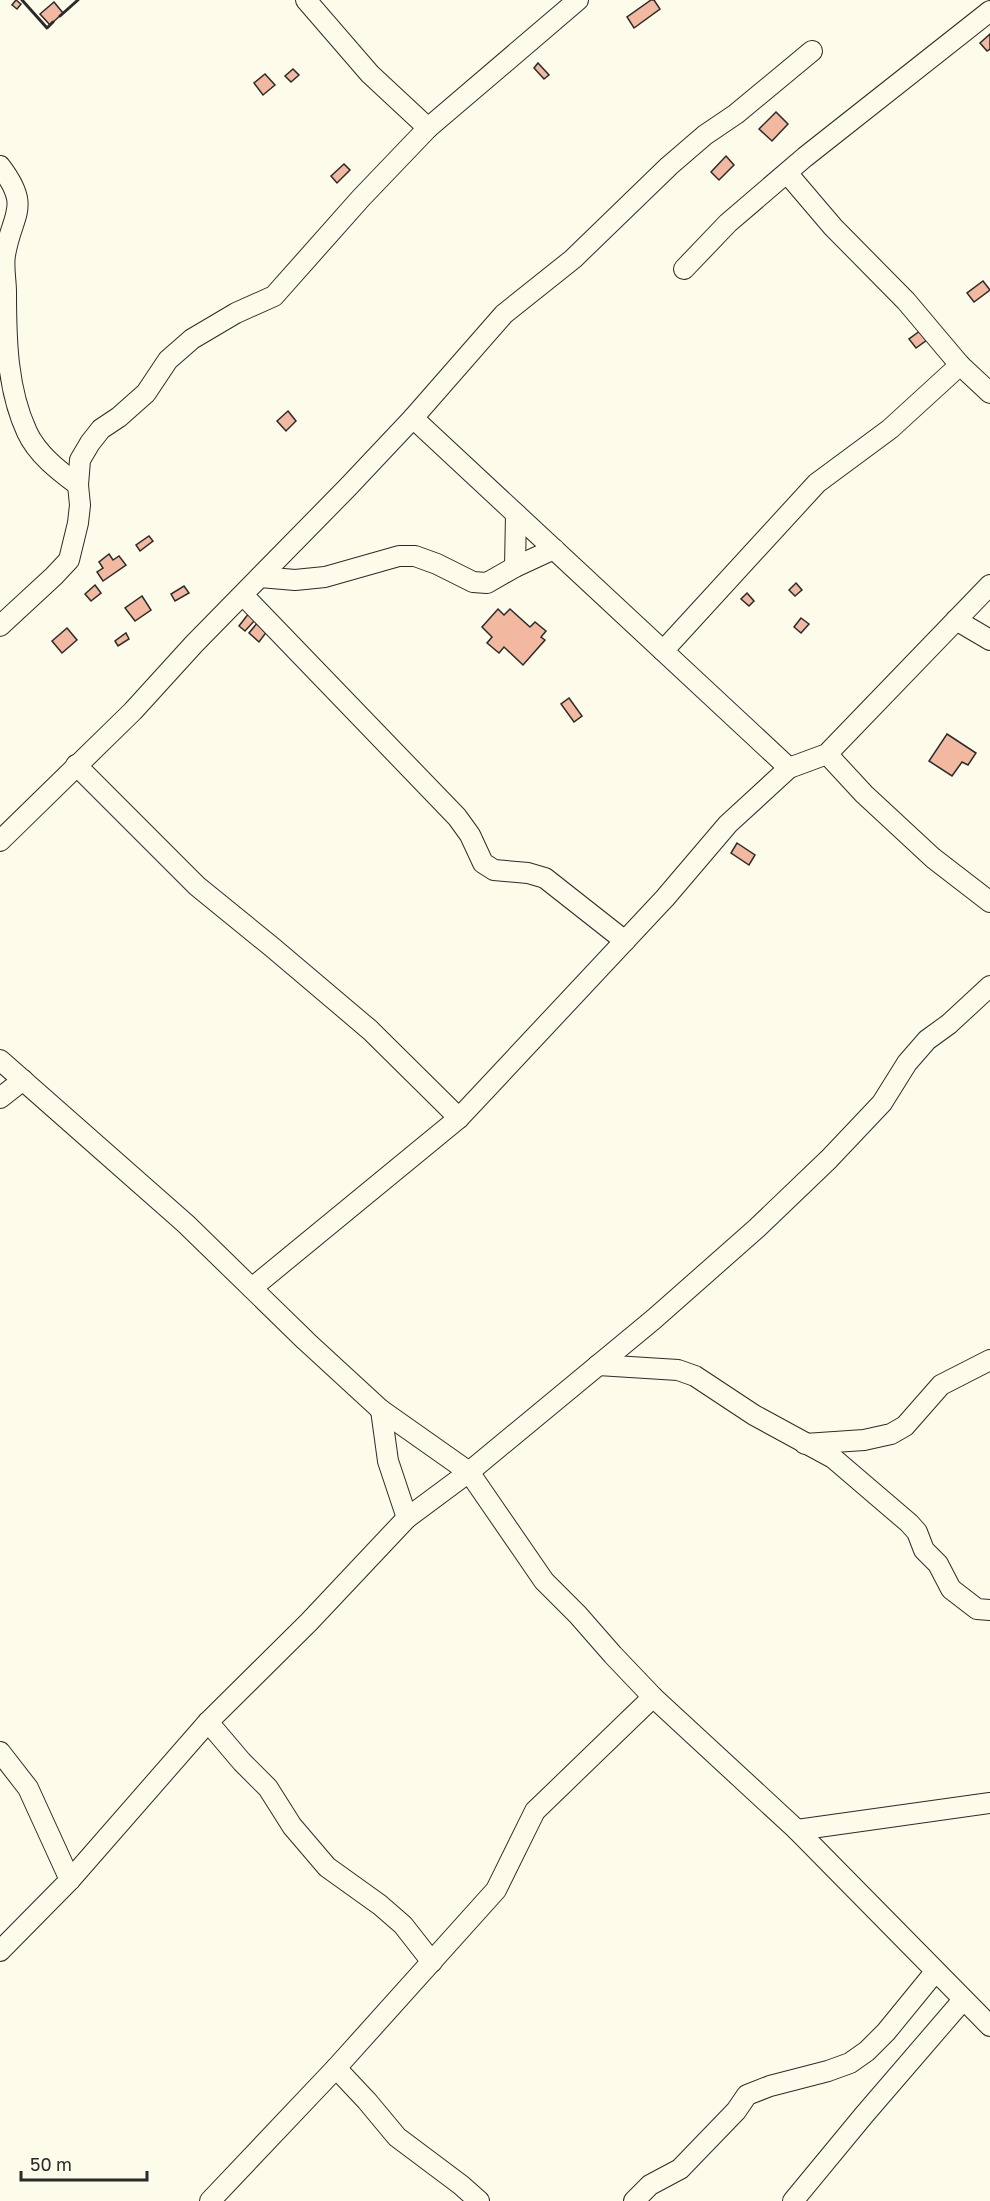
<svg xmlns="http://www.w3.org/2000/svg" width="990" height="2201" font-family="'Golos Text',sans-serif">
	<style>
		.building { fill: #f2b8a0; stroke: #2b2b2b; stroke-width: 1.5 }
		.lines { fill: none; stroke-linecap: round; stroke-linejoin: round }
		.minor-casing { stroke: #2b2b2b; stroke-width: 22 }
		.minor { stroke: #fdfbea; stroke-width: 20 }
		.wall { stroke: #2b2b2b; stroke-width: 3 }
	</style>
	<rect width="100%" height="100%" fill="#fdfbea"/>
	<g class="building">
		<polygon points="16,0 21,4 17,9 12,5"/>
		<polygon points="651,0 654,0 660,9 634,28 627,17"/>
		<polygon points="54,2 63,13 50,25 40,14"/>
		<polygon points="990,34 990,49 987,51 980,43"/>
		<polygon points="538,63 549,75 544,79 534,68"/>
		<polygon points="293,69 299,75 291,82 285,76"/>
		<polygon points="265,74 275,85 263,95 254,83"/>
		<polygon points="776,112 788,124 772,141 759,129"/>
		<polygon points="726,156 734,165 719,180 711,172"/>
		<polygon points="344,164 350,170 337,183 331,176"/>
		<polygon points="983,281 990,290 974,302 967,293"/>
		<polygon points="924,328 931,337 916,348 909,339"/>
		<polygon points="288,411 296,421 286,431 277,421"/>
		<polygon points="149,536 153,541 140,551 136,545"/>
		<polygon points="109,554 113,560 119,556 126,565 103,581 97,572 103,568 99,562"/>
		<polygon points="796,583 802,590 795,596 789,590"/>
		<polygon points="95,585 101,593 91,601 85,594"/>
		<polygon points="184,586 189,593 175,601 171,594"/>
		<polygon points="747,593 754,601 749,606 741,599"/>
		<polygon points="142,596 151,610 135,621 125,608"/>
		<polygon points="498,609 504,615 510,609 530,627 535,622 546,631 541,637 545,640 523,665 504,647 499,653 487,643 492,637 482,627"/>
		<polygon points="249,613 256,619 245,631 239,626"/>
		<polygon points="801,618 809,624 801,633 794,627"/>
		<polygon points="258,622 268,630 259,642 249,633"/>
		<polygon points="67,628 77,640 62,653 52,641"/>
		<polygon points="126,633 129,639 118,646 115,641"/>
		<polygon points="569,698 582,716 574,722 561,704"/>
		<polygon points="947,734 976,753 968,765 962,762 952,776 929,761"/>
		<polygon points="737,843 755,855 749,865 731,853"/>
	</g>
	<g class="lines">
		<g class="minor-casing">
			<g id="minor">
				<polyline points="306,0 370,74 428,128"/>
				<path d="M0 166C32 208 12 213 5 255 3 267 6 280 6 292 6 339 7 389 27 432 37 454 59 471 78 485"/>
				<polyline points="787,173 833,227 906,301 960,365 990,393"/>
				<polyline points="684,269 728,223 805,157 990,11"/>
				<polyline points="413,418 789,768"/>
				<polyline points="515,567 516,514"/>
				<polyline points="260,577 295,580 325,577 399,556 415,556 437,564 473,582 487,583 515,567 554,549"/>
				<polyline points="243,595 457,817 470,835 483,863 494,870 528,873 545,878 625,941"/>
				<polyline points="956,620 990,640"/>
				<polyline points="0,626 54,576 69,560 78,523 80,505 78,485 80,460 90,443 101,429 119,417 146,393 168,360 192,339 236,313 274,296 361,198 428,128 578,0"/>
				<polyline points="663,651 817,483 890,429 960,365"/>
				<polyline points="827,754 864,794 933,858 990,902"/>
				<polyline points="76,765 197,886 272,947 370,1030 459,1118"/>
				<polyline points="0,841 133,711 194,644 348,487 413,418 504,314 573,259 669,166 705,135 736,114 812,51"/>
				<polyline points="0,1060 186,1224 306,1341 381,1410 469,1472 544,1581 578,1615 613,1655 653,1697 797,1830 990,2026"/>
				<polyline points="0,1098 23,1080"/>
				<polyline points="252,1288 459,1118 665,898 728,824 789,768 827,754 990,585"/>
				<polyline points="598,1365 678,1370 695,1376 754,1415 833,1458 909,1523 917,1532 924,1550 938,1564 951,1589 977,1609 990,1610"/>
				<polyline points="381,1410 388,1461 407,1518"/>
				<polyline points="805,1444 864,1440 891,1434 905,1426 941,1385 990,1360"/>
				<polyline points="208,1722 242,1762 268,1788 292,1826 327,1867 380,1905 403,1925 432,1962"/>
				<polyline points="0,1752 28,1788 70,1880"/>
				<polyline points="797,1830 990,1803"/>
				<polyline points="0,1951 70,1880 208,1722 309,1622 407,1518 469,1472 654,1319 757,1228 829,1159 882,1103 907,1063 927,1040 949,1024 990,986"/>
				<polyline points="336,2068 367,2101 397,2137 461,2185 479,2201"/>
				<polyline points="210,2201 336,2068 496,1890 535,1811 653,1697"/>
				<polyline points="634,2201 650,2185 680,2169 736,2111 747,2095 770,2086 828,2071 850,2063 867,2051 886,2032 935,1972"/>
				<polyline points="793,2201 864,2115 963,2000"/>
			</g>
		</g>
		<use href="#minor" class="minor"/>
		<g class="wall">
			<polyline points="22,0 47,28 53,22"/>
			<polyline points="60,16 78,0"/>
		</g>
	</g>
	<path d="M21 2171v9h126v-9" fill="none" stroke="#2b2b2b" stroke-width="3"/>
	<text x="30" y="2171" font-size="18" fill="#2b2b2b" stroke="#fdfbea" stroke-width="4.5" paint-order="stroke">50 m</text>
</svg>
